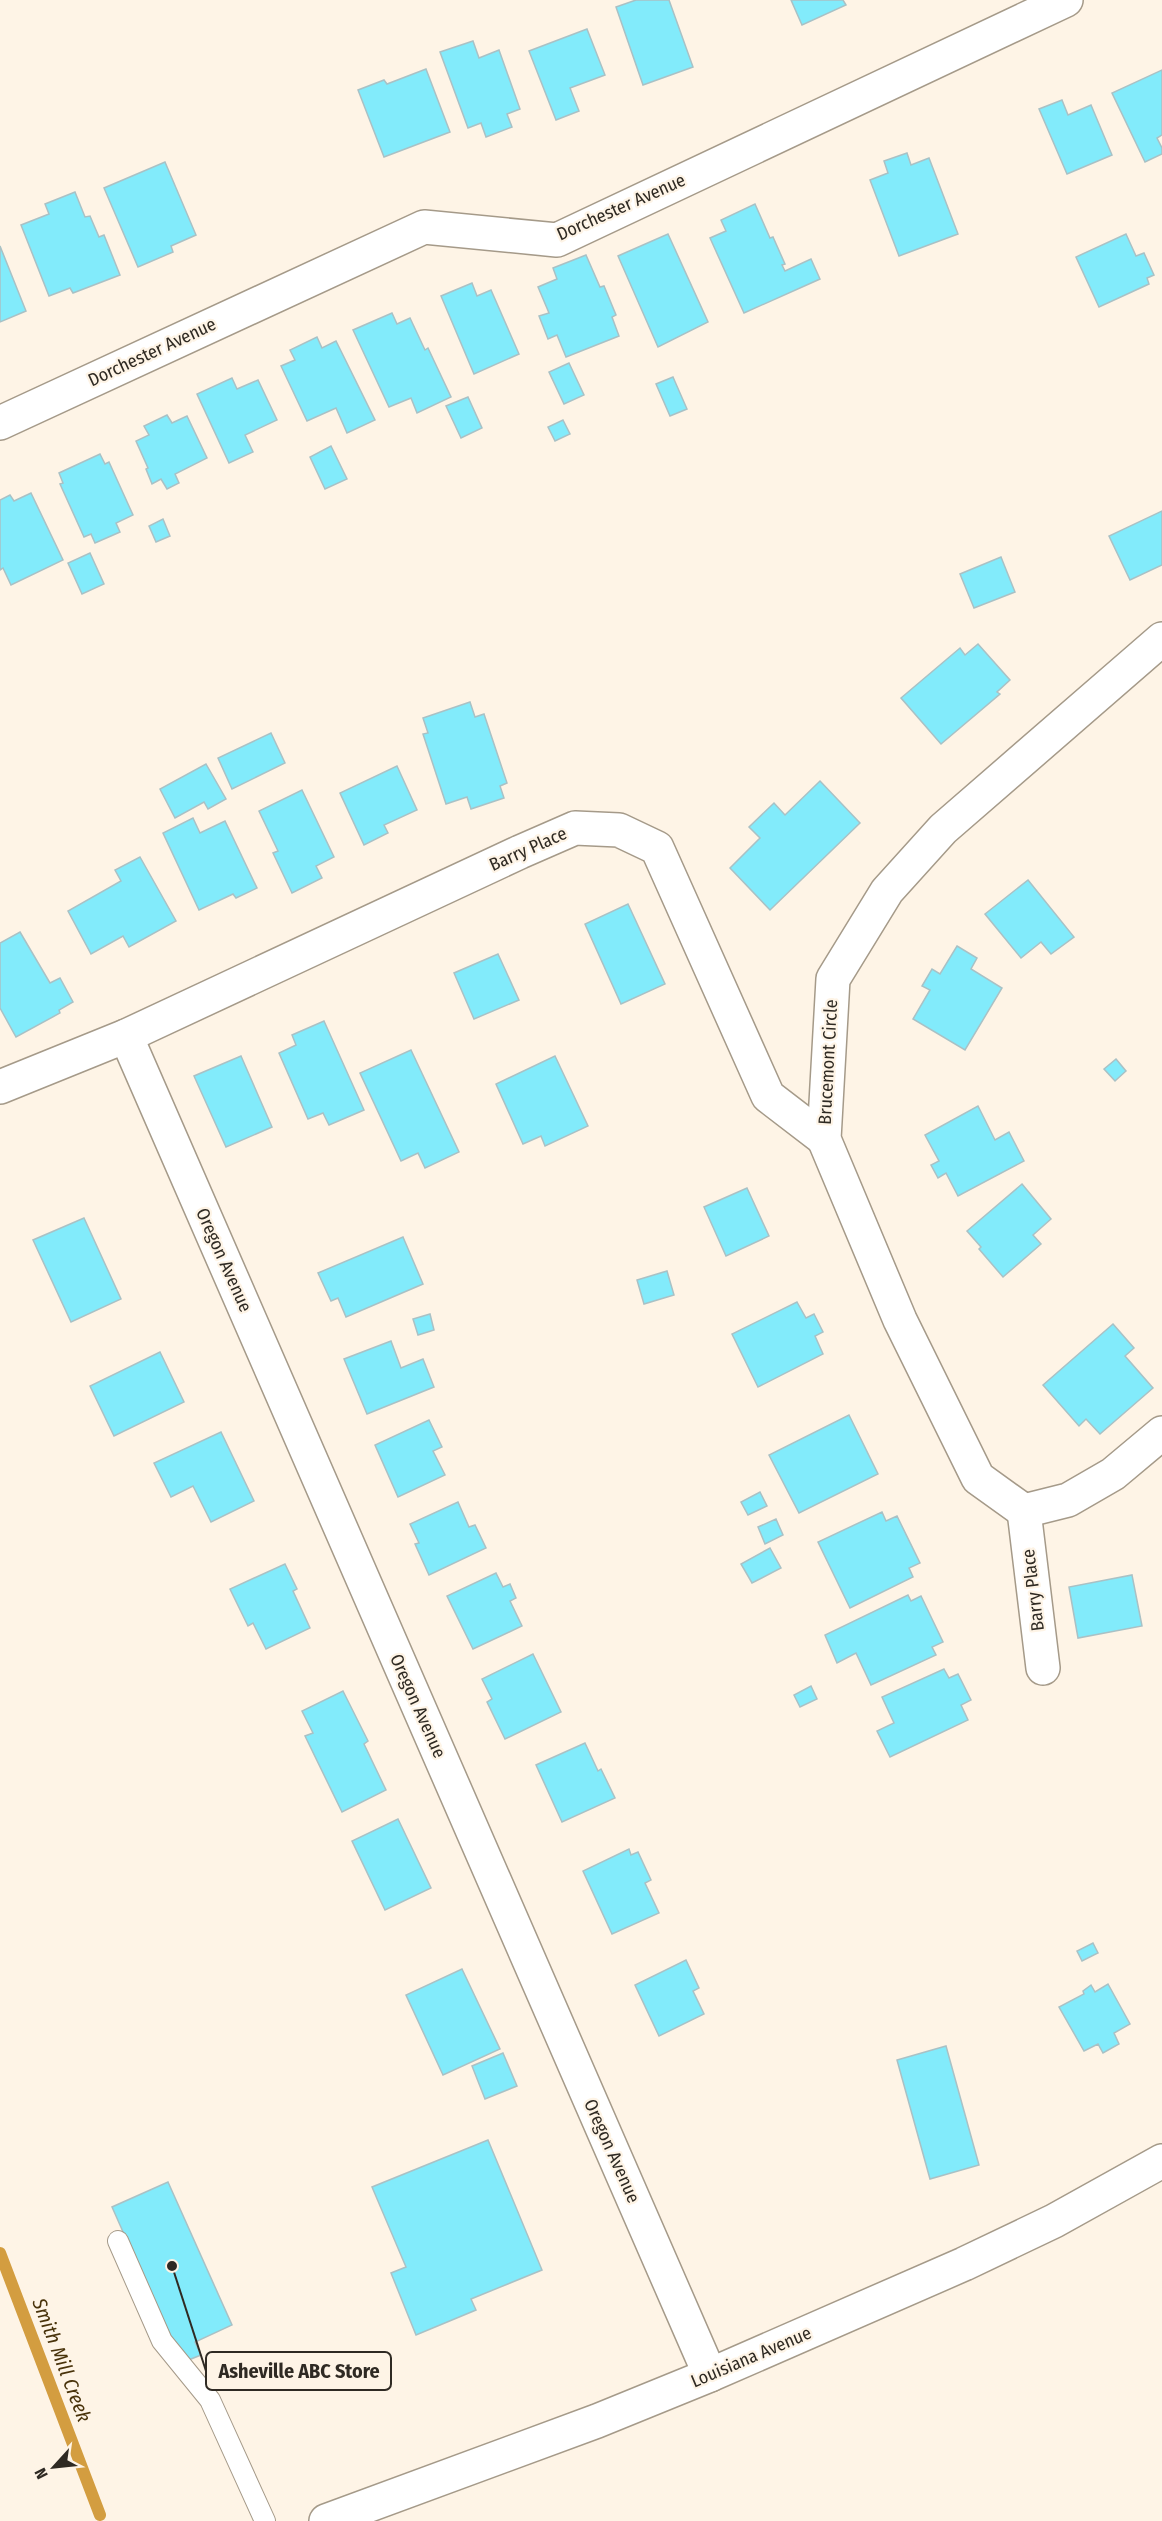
<svg xmlns="http://www.w3.org/2000/svg" width="1162" height="2521" font-family="'Fira Sans Condensed',sans-serif">
	<style>
		.lines { fill: none; stroke-linecap: round; stroke-linejoin: round }
		.stream { stroke: #d39d40; stroke-width: 12 }
		.building { fill: #82ebfb; stroke: #a9c1c5; stroke-width: 1.5 }
		.service-casing { stroke: #a59a89; stroke-width: 22 }
		.minor-casing { stroke: #a59a89; stroke-width: 36 }
		.tertiary-casing { stroke: #a59a89; stroke-width: 36 }
		.service { stroke: #fff; stroke-width: 20 }
		.minor { stroke: #fff; stroke-width: 33 }
		.tertiary { stroke: #fff; stroke-width: 33 }
		.labels { text-anchor: middle; dominant-baseline: central; stroke-width: 4.5; stroke-linejoin: round; paint-order: stroke }
		.street-label { font-size: 18px; fill: #2f2a23; stroke: #fef4e6 }
		.water-label { font-size: 20px; font-style: italic; fill: #49330b; stroke: #fef4e6 }
		.leader { fill: none; stroke: #2f2a23; stroke-width: 2 }
		.callout-dot { fill: #2f2a23; stroke: #fef4e6; stroke-width: 2 }
		.callout { fill: #fef4e6; stroke: #2f2a23; stroke-width: 2 }
		.callout-label { font-size: 20px; text-anchor: middle; font-weight: bold; fill: #2f2a23 }
	</style>
	<rect width="100%" height="100%" fill="#fef4e6"/>
	<g class="lines">
		<polyline class="stream" points="0,2253 100,2515"/>
	</g>
	<g class="building">
		<polygon points="636,0 669,0 693,67 643,85 616,7"/>
		<polygon points="791,0 843,0 846,5 802,25"/>
		<polygon points="587,29 605,75 570,88 579,111 556,120 529,51"/>
		<polygon points="473,41 479,58 499,50 520,109 507,114 512,127 486,137 481,123 468,128 440,52"/>
		<polygon points="426,69 450,132 384,157 358,90 384,80 387,84"/>
		<polygon points="1162,70 1162,135 1157,138 1162,148 1162,154 1145,162 1112,93"/>
		<polygon points="1062,100 1068,115 1091,105 1112,155 1067,174 1039,109"/>
		<polygon points="907,153 911,165 929,158 958,234 899,256 870,180 888,173 884,161"/>
		<polygon points="165,162 196,235 171,246 173,252 138,267 104,188"/>
		<polygon points="75,192 85,217 90,216 99,237 104,235 120,275 73,293 70,288 49,296 21,225 49,214 45,204"/>
		<polygon points="755,204 770,238 773,237 785,264 782,265 785,271 811,259 820,279 744,313 710,238 726,231 721,220"/>
		<polygon points="668,234 708,322 658,347 618,256"/>
		<polygon points="1126,234 1136,256 1144,253 1154,275 1147,278 1149,284 1099,307 1076,257"/>
		<polygon points="0,246 26,311 0,322"/>
		<polygon points="586,255 600,287 604,286 616,315 612,317 619,336 566,357 557,335 548,339 539,316 549,313 538,287 557,279 553,268"/>
		<polygon points="472,283 477,296 491,290 519,354 474,374 441,296"/>
		<polygon points="392,313 397,324 410,318 425,350 428,348 451,397 417,413 411,398 389,407 353,330"/>
		<polygon points="317,337 322,348 336,341 375,420 347,433 336,408 307,421 281,366 295,360 290,350"/>
		<polygon points="569,363 584,395 564,404 549,372"/>
		<polygon points="673,377 687,409 670,416 656,384"/>
		<polygon points="232,378 237,389 258,380 277,420 245,435 253,452 229,463 197,394"/>
		<polygon points="468,397 482,428 461,438 446,406"/>
		<polygon points="167,415 172,423 187,416 207,458 175,474 179,483 167,489 161,479 152,484 146,469 148,468 136,441 149,435 144,426"/>
		<polygon points="563,420 570,434 555,441 548,427"/>
		<polygon points="331,446 347,479 325,489 310,457"/>
		<polygon points="100,454 105,464 109,462 133,515 116,523 120,532 95,543 91,534 84,537 60,484 63,483 59,473"/>
		<polygon points="31,493 63,560 11,585 3,568 0,570 0,500 10,495 14,501"/>
		<polygon points="1162,511 1162,565 1130,580 1109,536"/>
		<polygon points="163,519 170,536 156,542 149,526"/>
		<polygon points="90,553 104,584 82,594 68,563"/>
		<polygon points="1001,557 1015,592 974,608 960,574"/>
		<polygon points="978,644 1010,680 997,692 1000,694 941,744 901,698 960,648 965,655"/>
		<polygon points="470,702 475,717 484,714 507,783 500,786 504,798 471,809 467,797 446,804 423,734 428,733 423,718"/>
		<polygon points="271,733 285,763 232,789 218,758"/>
		<polygon points="206,764 226,799 208,809 204,802 175,818 160,789"/>
		<polygon points="397,766 417,810 384,825 388,833 364,845 340,793"/>
		<polygon points="820,781 860,823 770,910 730,868 760,838 749,827 774,803 785,815"/>
		<polygon points="302,790 334,857 316,866 322,878 292,893 273,853 278,851 259,811"/>
		<polygon points="193,818 200,833 225,821 257,888 236,898 233,894 199,910 163,833"/>
		<polygon points="140,857 176,921 129,947 123,936 91,954 68,911 121,881 115,870"/>
		<polygon points="1028,880 1074,937 1051,954 1041,942 1021,958 985,914"/>
		<polygon points="628,904 665,984 621,1004 585,924"/>
		<polygon points="20,932 50,983 60,978 73,1002 59,1010 60,1013 16,1037 0,1008 0,943"/>
		<polygon points="957,946 977,958 971,969 1002,988 965,1050 913,1019 930,990 922,986 932,969 940,974"/>
		<polygon points="498,954 519,1000 474,1019 454,973"/>
		<polygon points="324,1021 364,1110 329,1125 323,1113 308,1119 279,1053 296,1045 292,1035"/>
		<polygon points="411,1050 459,1152 425,1168 418,1153 401,1161 360,1073"/>
		<polygon points="241,1056 272,1127 226,1147 194,1076"/>
		<polygon points="555,1056 588,1126 545,1146 541,1136 523,1144 496,1084"/>
		<polygon points="1116,1059 1126,1071 1115,1081 1104,1069"/>
		<polygon points="978,1106 995,1140 1009,1132 1024,1161 958,1196 946,1173 938,1178 931,1165 939,1161 925,1135"/>
		<polygon points="1022,1184 1051,1219 1033,1235 1041,1244 1003,1277 979,1249 981,1247 967,1231"/>
		<polygon points="747,1188 769,1236 726,1256 704,1207"/>
		<polygon points="84,1218 121,1299 71,1322 33,1240"/>
		<polygon points="403,1237 423,1284 346,1317 338,1298 331,1301 318,1273"/>
		<polygon points="667,1271 674,1295 644,1304 637,1280"/>
		<polygon points="797,1302 806,1318 814,1314 823,1332 815,1336 823,1354 758,1387 732,1334"/>
		<polygon points="430,1314 434,1330 418,1335 413,1319"/>
		<polygon points="1113,1324 1134,1348 1125,1356 1153,1388 1100,1434 1086,1419 1079,1426 1043,1385"/>
		<polygon points="391,1341 401,1368 423,1359 434,1387 367,1414 344,1359"/>
		<polygon points="160,1352 184,1402 114,1436 90,1386"/>
		<polygon points="849,1415 878,1474 799,1513 769,1455"/>
		<polygon points="429,1420 442,1447 433,1451 445,1475 398,1497 375,1445"/>
		<polygon points="221,1432 254,1501 211,1522 193,1486 171,1497 154,1463"/>
		<polygon points="760,1492 767,1506 748,1515 741,1502"/>
		<polygon points="458,1502 469,1527 475,1525 486,1548 429,1575 415,1544 419,1543 410,1524"/>
		<polygon points="882,1512 886,1521 897,1516 920,1563 909,1568 913,1577 850,1608 818,1542"/>
		<polygon points="776,1519 783,1535 765,1544 758,1527"/>
		<polygon points="770,1548 781,1568 752,1583 741,1564"/>
		<polygon points="285,1564 297,1589 293,1591 310,1628 266,1649 253,1623 248,1626 230,1589"/>
		<polygon points="496,1573 503,1587 510,1584 516,1598 510,1601 522,1626 473,1649 447,1596"/>
		<polygon points="1132,1575 1142,1626 1078,1638 1069,1587"/>
		<polygon points="908,1595 911,1601 921,1596 943,1642 932,1647 936,1655 871,1685 856,1653 837,1663 825,1635"/>
		<polygon points="533,1654 561,1712 505,1739 487,1702 492,1699 482,1679"/>
		<polygon points="944,1669 949,1678 958,1674 971,1700 961,1705 968,1720 890,1757 877,1731 894,1723 882,1697"/>
		<polygon points="811,1686 817,1699 800,1707 794,1695"/>
		<polygon points="343,1691 368,1741 364,1744 386,1790 342,1812 305,1736 313,1733 302,1711"/>
		<polygon points="585,1743 598,1771 601,1769 615,1798 562,1822 536,1765"/>
		<polygon points="398,1819 431,1888 385,1910 352,1841"/>
		<polygon points="629,1849 631,1855 638,1852 651,1880 645,1883 659,1913 612,1934 583,1871"/>
		<polygon points="1093,1943 1098,1953 1082,1961 1077,1951"/>
		<polygon points="686,1960 699,1988 693,1991 704,2014 659,2036 635,1985"/>
		<polygon points="462,1969 500,2049 443,2075 406,1995"/>
		<polygon points="1108,1984 1130,2024 1114,2033 1119,2044 1103,2053 1098,2044 1084,2051 1059,2007 1084,1994 1083,1991 1091,1985 1095,1992"/>
		<polygon points="946,2046 979,2165 930,2179 897,2060"/>
		<polygon points="503,2053 517,2086 485,2099 472,2066"/>
		<polygon points="488,2140 542,2270 471,2299 476,2310 416,2335 391,2273 406,2267 372,2187"/>
		<polygon points="168,2182 232,2325 195,2342 201,2355 181,2363 112,2207"/>
	</g>
	<g class="lines">
		<g class="service-casing">
			<polyline id="service" points="118,2241 162,2341 210,2400 265,2521"/>
		</g>
		<g class="minor-casing">
			<g id="minor">
				<polyline points="0,423 424,227 557,240 1066,0"/>
				<polyline points="126,1036 710,2375"/>
				<polyline points="0,1087 126,1036 520,852 575,828 619,830 657,848 768,1096 824,1139"/>
				<polyline points="1024,1511 978,1478 900,1320 824,1139 833,979 887,891 943,829 1162,639"/>
				<polyline points="1024,1511 1068,1500 1113,1474 1162,1433"/>
				<polyline points="1024,1511 1043,1668"/>
			</g>
		</g>
		<g class="tertiary-casing">
			<polyline id="tertiary" points="326,2521 597,2421 710,2375 964,2264 1054,2221 1162,2161"/>
		</g>
		<use href="#service" class="service"/>
		<use href="#minor" class="minor"/>
		<use href="#tertiary" class="tertiary"/>
	</g>
	<g class="labels">
		<g class="street-label">
			<text transform="translate(621 207) rotate(-24)">Dorchester Avenue</text>
			<text transform="translate(152 352) rotate(-25)">Dorchester Avenue</text>
			<text transform="translate(528 849) rotate(-24)">Barry Place</text>
			<text transform="translate(828 1062) rotate(-87)">Brucemont Circle</text>
			<text transform="translate(224 1260) rotate(66)">Oregon Avenue</text>
			<text transform="translate(1033 1590) rotate(-97)">Barry Place</text>
			<text transform="translate(418 1706) rotate(66)">Oregon Avenue</text>
			<text transform="translate(612 2151) rotate(66)">Oregon Avenue</text>
			<text transform="translate(751 2357) rotate(-23)">Louisiana Avenue</text>
		</g>
		<g class="water-label">
			<text transform="translate(62 2360) rotate(69)">Smith Mill Creek</text>
		</g>
	</g>
	<path class="leader" d="M172 2266L206 2371"/>
	<circle class="callout-dot" cx="172" cy="2266" r="6"/>
	<rect class="callout" x="206" y="2352" width="185" height="38" rx="6"/>
	<g class="callout-label">
		<text x="299" y="2378">Asheville ABC Store</text>
	</g>
	<g transform="translate(54 2467) rotate(243)" stroke="#fef4e6" stroke-width="4.5" paint-order="stroke">
	<path d="M0-4.5L10 22L0 15L-10 22Z" fill="#2f2a23"/>
	<text y="-9" font-size="16" font-weight="bold" text-anchor="middle" fill="#2f2a23">N</text>
	</g>
</svg>
